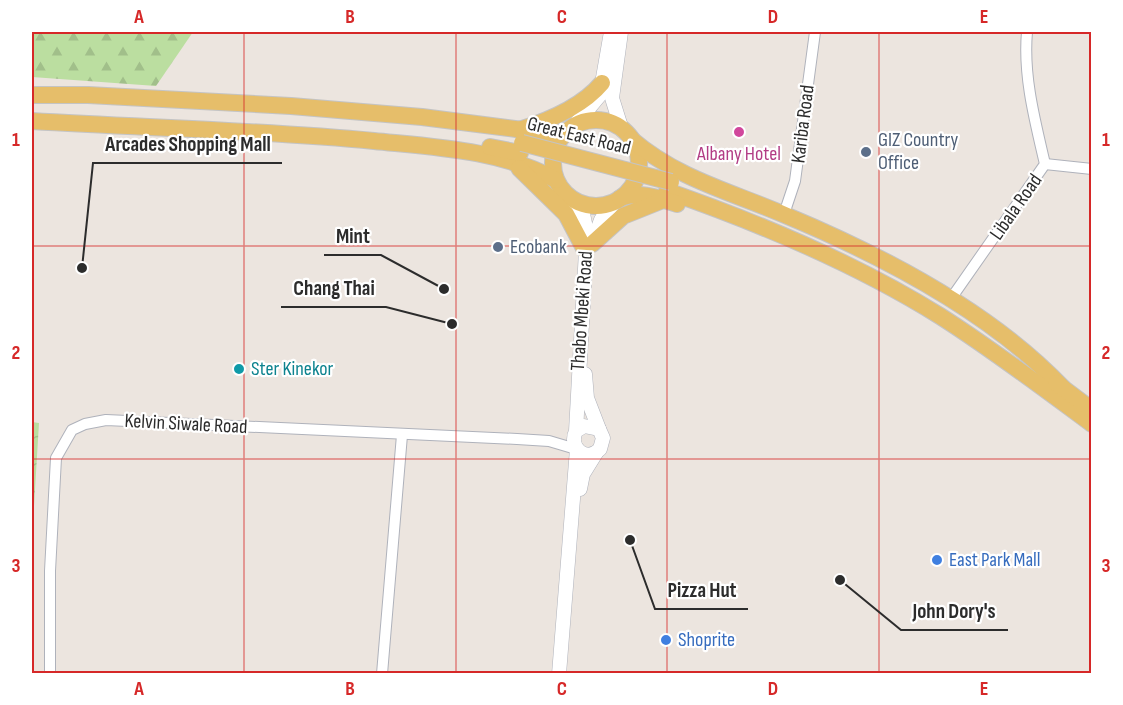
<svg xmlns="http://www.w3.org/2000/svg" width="1123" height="705" font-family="'Sofia Sans Condensed',sans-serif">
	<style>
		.forest { fill: url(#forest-firs) }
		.park { fill: url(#park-crowns) }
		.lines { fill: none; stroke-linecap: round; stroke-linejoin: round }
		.minor-casing { stroke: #afb2bb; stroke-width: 12 }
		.secondary-casing { stroke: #afb2bb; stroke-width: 15 }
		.primary-casing { stroke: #c4c4c4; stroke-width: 18 }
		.minor { stroke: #fff; stroke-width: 10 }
		.secondary { stroke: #fff; stroke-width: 14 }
		.primary { stroke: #e6be6a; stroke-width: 16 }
		.primary-bridge-casing { stroke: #c4c4c4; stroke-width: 18; stroke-linecap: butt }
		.primary-bridge { stroke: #e6be6a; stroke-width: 16 }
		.grid { fill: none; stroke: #d62828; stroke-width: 1.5; stroke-opacity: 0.55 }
		.hotel-dot { fill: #d1479c; stroke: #fff; stroke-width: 2 }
		.service-dot { fill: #5c6f8a; stroke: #fff; stroke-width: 2 }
		.culture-dot { fill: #0f9aa8; stroke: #fff; stroke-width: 2 }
		.shop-dot { fill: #3f7fe0; stroke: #fff; stroke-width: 2 }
		.labels { text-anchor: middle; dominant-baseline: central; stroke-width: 4.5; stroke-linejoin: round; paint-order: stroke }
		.street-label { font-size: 20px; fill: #2c2c2c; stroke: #fff }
		.service-label { font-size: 20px; fill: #4e5e75; stroke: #fff; text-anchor: start }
		.hotel-label { font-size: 20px; fill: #b23c85; stroke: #fff }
		.culture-label { font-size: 20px; fill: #0d838f; stroke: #fff; text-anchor: start }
		.shop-label { font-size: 20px; fill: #366cbe; stroke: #fff; text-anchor: start }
		.leader { fill: none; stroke: #2c2c2c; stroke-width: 2 }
		.callout-dot { fill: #2c2c2c; stroke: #fff; stroke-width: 2 }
		.callout-label { font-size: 21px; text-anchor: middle; font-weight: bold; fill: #2c2c2c; stroke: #fff; stroke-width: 4.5; stroke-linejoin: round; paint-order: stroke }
		.neatline { fill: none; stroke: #d62828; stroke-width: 2 }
		.grid-label { font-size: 20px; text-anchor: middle; font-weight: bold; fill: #d62828 }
	</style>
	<defs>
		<pattern id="forest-firs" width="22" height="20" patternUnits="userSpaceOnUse" patternTransform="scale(1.5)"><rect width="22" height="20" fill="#bbdea0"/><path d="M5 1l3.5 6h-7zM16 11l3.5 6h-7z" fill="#a1bf8a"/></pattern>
		<pattern id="park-crowns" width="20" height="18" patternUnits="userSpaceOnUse" patternTransform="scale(1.5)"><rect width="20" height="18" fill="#bbdea0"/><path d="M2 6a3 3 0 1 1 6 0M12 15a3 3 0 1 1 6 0" fill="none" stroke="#a1bf8a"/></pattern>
	</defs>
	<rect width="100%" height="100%" fill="#ece5df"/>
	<polygon class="forest" points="32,32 193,32 156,86 32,77"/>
	<polygon class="park" points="32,422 39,423 33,523 32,620"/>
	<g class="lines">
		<g class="minor-casing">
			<g id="minor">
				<polyline points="1045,164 1092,169"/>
				<polyline points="784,214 795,181 815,32"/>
				<path d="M950 300 1045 164C1035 121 1023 76 1027 32"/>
				<polyline points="50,674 50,571 56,458 72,430 85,424 106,420 517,439 549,441 576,449"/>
				<polyline points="382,674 402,435"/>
			</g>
		</g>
		<g class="secondary-casing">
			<g id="secondary">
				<polyline points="621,32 612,98 622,130"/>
				<polyline points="574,126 600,95 611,32"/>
				<path d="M569 197 583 214 587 233 576 431C568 448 586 463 600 449L603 438 599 429 584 426 576 431"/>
				<polyline points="592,244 601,220 615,201"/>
				<polyline points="585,374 587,398 599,429"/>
				<polyline points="580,489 583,474 596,453"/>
				<polyline points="559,674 577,449"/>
			</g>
		</g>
		<g class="primary-casing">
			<g id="primary">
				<polyline points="32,95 88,95 291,106 422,117 563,135"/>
				<circle cx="596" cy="163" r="43"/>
				<path d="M32 121C146 128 260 130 374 141 434 147 502 150 556 180"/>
				<path d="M519 130C548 121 582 107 602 83"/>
				<path d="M631 139C678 179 729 191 785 215 881 255 991 312 1063 388"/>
				<polyline points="490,147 520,153"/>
				<polyline points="519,168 566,214 585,250"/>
				<path d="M667 191C762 224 855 263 940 316 992 349 1042 387 1092 424"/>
				<path d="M620 198C641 191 658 198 677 204"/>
				<polyline points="592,244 623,216 663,200"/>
				<polyline points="1056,383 1092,410"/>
			</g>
		</g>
		<use href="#minor" class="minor"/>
		<use href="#secondary" class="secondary"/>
		<use href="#primary" class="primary"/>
		<g class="primary-bridge-casing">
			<polyline id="primary-bridge" points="522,143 671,182"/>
		</g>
		<use href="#primary-bridge" class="primary-bridge"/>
	</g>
	<path class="grid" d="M244 32V674M456 32V674M667 32V674M879 32V674M32 246H1092M32 459H1092"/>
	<circle class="hotel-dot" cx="739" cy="132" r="6"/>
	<g class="service-dot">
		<circle cx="866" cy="152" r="6"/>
		<circle cx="498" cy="247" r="6"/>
	</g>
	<circle class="culture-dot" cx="239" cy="369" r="6"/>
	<g class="shop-dot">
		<circle cx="937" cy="560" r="6"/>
		<circle cx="666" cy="640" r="6"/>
	</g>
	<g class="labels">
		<g class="street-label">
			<text transform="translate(803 124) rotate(-83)">Kariba Road</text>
			<text transform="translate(579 136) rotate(14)">Great East Road</text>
			<text transform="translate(1016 207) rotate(-55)">Libala Road</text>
			<text transform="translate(582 311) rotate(-86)">Thabo Mbeki Road</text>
			<text transform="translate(186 424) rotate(3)">Kelvin Siwale Road</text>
		</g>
		<g class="service-label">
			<text x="878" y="140">GIZ Country<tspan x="878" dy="23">Office</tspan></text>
			<text x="510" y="247">Ecobank</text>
		</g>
		<g class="hotel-label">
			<text x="739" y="154">Albany Hotel</text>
		</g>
		<g class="culture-label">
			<text x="251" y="369">Ster Kinekor</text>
		</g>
		<g class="shop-label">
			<text x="949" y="560">East Park Mall</text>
			<text x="678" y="640">Shoprite</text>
		</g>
	</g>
	<path class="leader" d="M82 268L93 163H282M444 289L381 255H324M452 324L386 307H281M630 540L655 609H748M840 580L901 630H1008"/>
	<g class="callout-dot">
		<circle cx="82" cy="268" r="6"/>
		<circle cx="444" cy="289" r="6"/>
		<circle cx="452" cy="324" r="6"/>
		<circle cx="630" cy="540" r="6"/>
		<circle cx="840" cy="580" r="6"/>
	</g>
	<g class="callout-label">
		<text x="188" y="151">Arcades Shopping Mall</text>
		<text x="353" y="243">Mint</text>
		<text x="334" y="295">Chang Thai</text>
		<text x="702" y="597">Pizza Hut</text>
		<text x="954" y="618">John Dory's</text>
	</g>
	<rect width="1123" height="705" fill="none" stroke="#ffffff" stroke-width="66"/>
	<rect x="33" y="33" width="1057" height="639" class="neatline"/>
	<g class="grid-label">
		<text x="139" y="23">A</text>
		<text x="350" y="23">B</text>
		<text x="562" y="23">C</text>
		<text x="773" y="23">D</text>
		<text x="984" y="23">E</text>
		<text x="16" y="146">1</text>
		<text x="1106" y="146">1</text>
		<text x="16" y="359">2</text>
		<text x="1106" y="359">2</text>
		<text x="16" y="572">3</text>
		<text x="1106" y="572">3</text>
		<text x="139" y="695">A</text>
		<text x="350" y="695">B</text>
		<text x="562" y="695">C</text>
		<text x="773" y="695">D</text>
		<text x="984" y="695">E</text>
	</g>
</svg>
